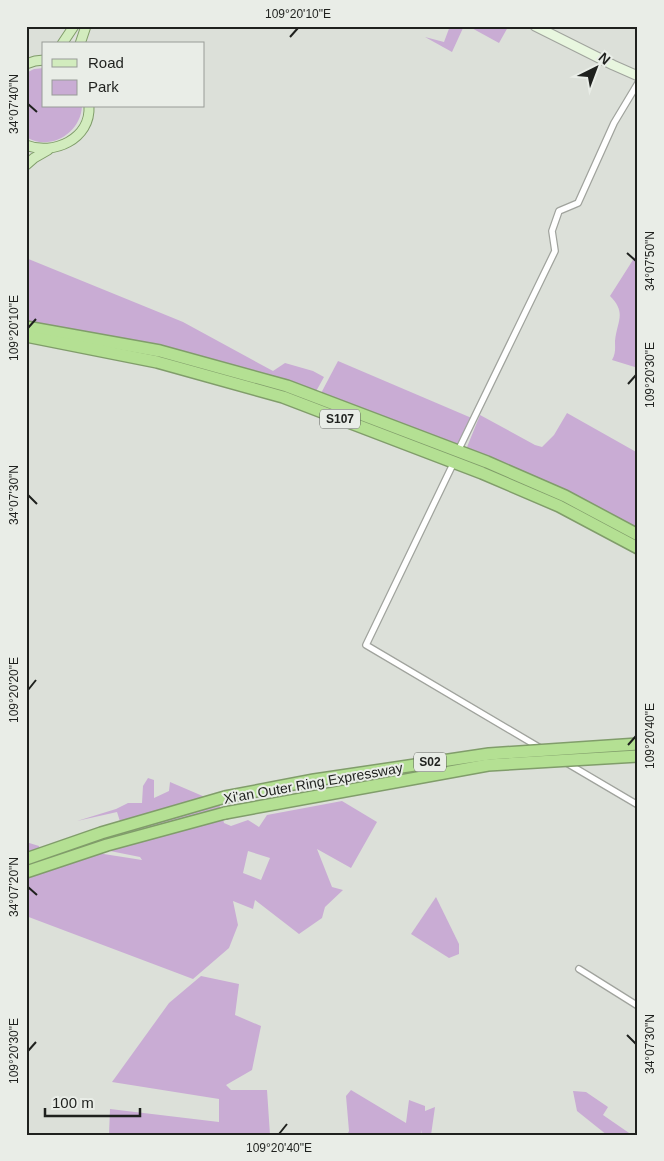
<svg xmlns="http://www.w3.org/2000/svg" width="664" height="1161" font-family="Helvetica,sans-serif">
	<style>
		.green { fill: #c9acd4; fill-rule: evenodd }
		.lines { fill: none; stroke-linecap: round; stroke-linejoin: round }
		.street-casing { stroke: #a0a39d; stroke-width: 8 }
		.secondary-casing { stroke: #a0a39d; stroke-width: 11 }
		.primary-casing { stroke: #809d6a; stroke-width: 11 }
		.highway-casing { stroke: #809d6a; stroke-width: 14 }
		.street { stroke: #fff; stroke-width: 5.5 }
		.secondary { stroke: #e8f6df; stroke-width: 9 }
		.primary { stroke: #d2ecbe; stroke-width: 9 }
		.highway { stroke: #b4e093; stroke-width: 11 }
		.highway-bridge-casing { stroke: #809d6a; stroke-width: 14; stroke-linecap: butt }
		.highway-bridge { stroke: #b4e093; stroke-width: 11 }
		.ticks { fill: none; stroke: #1f211e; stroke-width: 2 }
		.labels { text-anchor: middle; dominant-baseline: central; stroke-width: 4; stroke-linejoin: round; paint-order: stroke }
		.shield { fill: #e9ede7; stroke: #5c5e5a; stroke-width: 1 }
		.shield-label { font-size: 12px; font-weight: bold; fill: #1f211e }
		.street-label { font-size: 14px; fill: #1f211e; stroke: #e9ede7 }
		.neatline { fill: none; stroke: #1f211e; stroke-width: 2 }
		.ticks-label { font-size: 12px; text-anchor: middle; fill: #1f211e }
	</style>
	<rect width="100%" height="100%" fill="#dce0d9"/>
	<g class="green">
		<polygon points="450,26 462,26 463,28 452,52 425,37 444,42"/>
		<polygon points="468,26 507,26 508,27 499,43"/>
		<path d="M44 68V106H82C81 133 50 152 26 137V73L34 69Z"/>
		<path d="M638 252V368L612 360C616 353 615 348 615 341 617 321 627 313 610 296Z"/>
		<polygon points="26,258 183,322 273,371 285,363 313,371 324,377 314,395 26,322"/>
		<polygon points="338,361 474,419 458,450 319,397"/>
		<polygon points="567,413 638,453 638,537 465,452 480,415 535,445 542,447 554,435"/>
		<path d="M148 778 154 780V798L169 791 170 782 219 803 224 823 231 826 248 820 259 827 267 815 342 801 377 822 351 868 317 849 332 887 343 890 325 907 322 918 299 934 255 900 253 909 233 901 238 925 229 948 193 979 26 916V842L39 846 46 868 91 852 142 860 140 857 100 849 126 840 117 812 77 821 116 809 128 803H142L143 786ZM248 851 270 858 261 880 243 873Z"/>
		<polygon points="436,897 459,944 459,954 449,958 411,934"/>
		<polygon points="201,976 239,984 235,1015 261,1026 252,1070 226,1085 231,1090 267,1090 270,1135 109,1135 110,1109 219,1122 219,1099 112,1082 169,1003"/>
		<polygon points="351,1090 406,1123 409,1100 425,1106 425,1111 435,1107 431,1135 421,1135 422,1130 420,1135 410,1133 408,1135 347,1135 349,1131 346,1096"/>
		<polygon points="573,1091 586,1092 608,1107 603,1115 632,1135 607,1135 577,1111"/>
	</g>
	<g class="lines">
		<g class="street-casing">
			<g id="street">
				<polyline points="457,453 555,251 552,231 559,211 578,203 614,123 638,83"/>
				<polyline points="454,462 366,645 542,749"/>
				<polyline points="565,762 638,805"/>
				<polyline points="579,969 638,1006"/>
			</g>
		</g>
		<g class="secondary-casing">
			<polyline id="secondary" points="535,26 613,65 638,76"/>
		</g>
		<g class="primary-casing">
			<g id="primary">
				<polyline points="62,44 74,26"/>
				<polyline points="80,44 86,26"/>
				<polyline points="26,64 35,61 44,60"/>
				<path d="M26 145C53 156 91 139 89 106"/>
				<polyline points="26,165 34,158 48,150"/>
			</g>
		</g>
		<g class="highway-casing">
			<g id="highway">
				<polyline points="26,327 160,351 287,386 487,462 565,496 638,535"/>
				<polyline points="26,336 157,362 283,397 482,473 559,506 638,548"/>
				<polyline points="26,859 101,833 225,797"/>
				<polyline points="26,872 107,845 225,813"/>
			</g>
		</g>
		<use href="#street" class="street"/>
		<use href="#secondary" class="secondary"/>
		<use href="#primary" class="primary"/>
		<use href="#highway" class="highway"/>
		<g class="highway-bridge-casing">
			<g id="highway-bridge">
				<polyline points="225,797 314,780 489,754 638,744"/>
				<polyline points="225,813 488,765 638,756"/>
			</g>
		</g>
		<use href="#highway-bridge" class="highway-bridge"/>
	</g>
	<path class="ticks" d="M290 37 298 28M28 104 37 112M627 253 636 261M28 328 36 319M628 384 636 375M28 495 37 504M28 690 36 680M628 745 636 736M28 887 37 895M627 1035 636 1044M28 1051 36 1042M279 1134 287 1124"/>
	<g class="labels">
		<g class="shield">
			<rect x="320" y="409.5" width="40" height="19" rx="4"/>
			<rect x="414" y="752.5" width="32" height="19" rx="4"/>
		</g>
		<g class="shield-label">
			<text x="340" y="419">S107</text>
			<text x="430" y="762">S02</text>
		</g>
		<g class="street-label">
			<text transform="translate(313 783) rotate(-10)">Xi'an Outer Ring Expressway</text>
		</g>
	</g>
	<rect width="664" height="1161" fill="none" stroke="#e9ede7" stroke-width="55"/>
	<rect x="42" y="42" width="162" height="65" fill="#e9ede7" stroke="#989b97"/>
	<rect x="52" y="59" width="25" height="8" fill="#d2ecbe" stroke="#989b97"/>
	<text x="88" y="68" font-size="15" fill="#1f211e">Road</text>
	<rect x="52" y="80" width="25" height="15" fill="#c9acd4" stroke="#989b97"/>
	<text x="88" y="92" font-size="15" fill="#1f211e">Park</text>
	<g transform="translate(596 68) rotate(42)" stroke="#e9ede7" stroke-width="4" paint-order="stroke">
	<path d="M0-4L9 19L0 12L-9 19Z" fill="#1f211e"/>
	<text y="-8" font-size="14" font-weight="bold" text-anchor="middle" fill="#1f211e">N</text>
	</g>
	<path d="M45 1108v8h95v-8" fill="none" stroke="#1f211e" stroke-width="2.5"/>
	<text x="52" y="1108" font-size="15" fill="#1f211e" stroke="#e9ede7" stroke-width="4" paint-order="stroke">100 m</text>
	<rect x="28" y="28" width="608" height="1106" class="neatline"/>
	<g class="ticks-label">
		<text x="298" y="18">109°20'10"E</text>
		<text transform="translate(14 104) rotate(-90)" y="4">34°07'40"N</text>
		<text transform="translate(650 261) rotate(-90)" y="4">34°07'50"N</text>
		<text transform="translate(14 328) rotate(-90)" y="4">109°20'10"E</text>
		<text transform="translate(650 375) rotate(-90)" y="4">109°20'30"E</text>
		<text transform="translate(14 495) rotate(-90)" y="4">34°07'30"N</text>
		<text transform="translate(14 690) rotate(-90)" y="4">109°20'20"E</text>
		<text transform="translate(650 736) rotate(-90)" y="4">109°20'40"E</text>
		<text transform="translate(14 887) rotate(-90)" y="4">34°07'20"N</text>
		<text transform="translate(650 1044) rotate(-90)" y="4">34°07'30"N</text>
		<text transform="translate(14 1051) rotate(-90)" y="4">109°20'30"E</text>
		<text x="279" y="1152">109°20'40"E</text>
	</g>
</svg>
